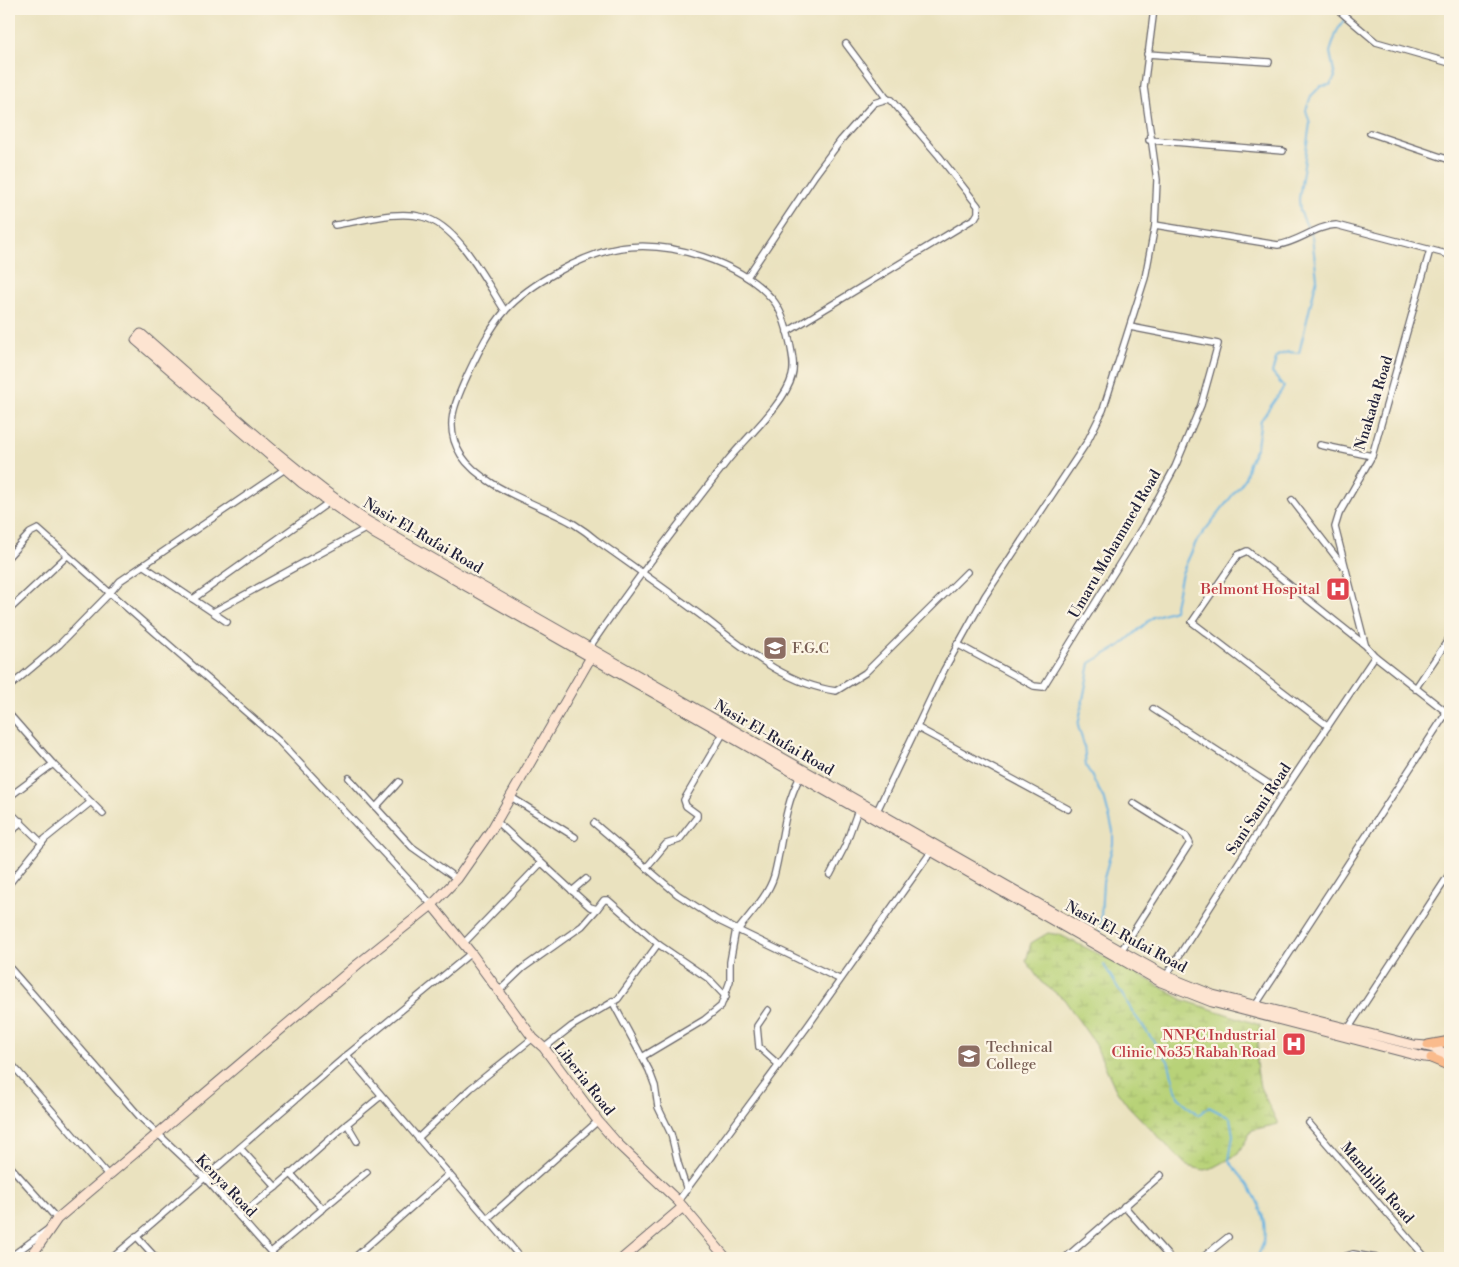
<svg xmlns="http://www.w3.org/2000/svg" width="1459" height="1267" font-family="'Libre Bodoni',serif">
	<style>
		.wetland { fill: url(#wetland-marsh); stroke: #6d7a5a }
		.lines { fill: none; stroke-linecap: round; stroke-linejoin: round }
		.stream { stroke: #6ab4e2; stroke-width: 2 }
		.street-casing { stroke: #686569; stroke-width: 8 }
		.secondary-casing { stroke: #686569; stroke-width: 11 }
		.primary-casing { stroke: #686569; stroke-width: 11 }
		.street { stroke: #fff; stroke-width: 5.5 }
		.secondary { stroke: #fde4d1; stroke-width: 9 }
		.primary { stroke: #fabb8c; stroke-width: 9 }
		.labels { text-anchor: middle; dominant-baseline: central; stroke-width: 4.5; stroke-linejoin: round; paint-order: stroke }
		.street-label { font-size: 15px; fill: #22223b; stroke: #fcf5e5 }
		.health-label { font-size: 15px; fill: #be3a42; stroke: #fcf5e5; text-anchor: end }
		.education-label { font-size: 15px; fill: #785e54; stroke: #fcf5e5; text-anchor: start }
	</style>
	<defs>
		<pattern id="wetland-marsh" width="20" height="14" patternUnits="userSpaceOnUse" patternTransform="scale(1.25)"><rect width="20" height="14" fill="#b8d278"/><path d="M1 5h8M5 5V1M11 12h8M15 12V8" fill="none" stroke="#9eb469"/></pattern>
	</defs>
	<rect width="100%" height="100%" fill="#fcf5e5"/>
	<filter id="ink" filterUnits="userSpaceOnUse"><feTurbulence type="fractalNoise" baseFrequency=".02" numOctaves="2"/><feDisplacementMap in="SourceGraphic" scale="10" xChannelSelector="R" yChannelSelector="G"/><feConvolveMatrix kernelMatrix="1 2 1 2 8 2 1 2 1" color-interpolation-filters="sRGB"/></filter>
	<filter id="wash" filterUnits="userSpaceOnUse"><feTurbulence type="fractalNoise" baseFrequency=".0096" numOctaves="4" result="noise"/><feDisplacementMap in="SourceGraphic" scale="20" xChannelSelector="R" yChannelSelector="G"/><feGaussianBlur stdDeviation="1.12" result="paint"/><feColorMatrix in="noise" values="0 0 0 0 0 0 0 0 0 0 0 0 0 0 0 0 0 1.4 0 .05"/><feComposite in="paint" operator="in"/></filter>
	<g filter="url(#wash)">
		<rect width="100%" height="100%" fill="#eae2bf"/>
		<polygon class="wetland" points="1048,933 1060,935 1135,972 1183,1000 1260,1025 1256,1063 1260,1087 1278,1124 1252,1130 1238,1154 1215,1167 1204,1170 1187,1166 1129,1107 1115,1088 1095,1044 1064,999 1041,982 1026,961 1031,943"/>
		<g class="lines">
			<g class="stream">
				<polyline points="1100,934 1103,882 1113,844 1113,831 1105,801 1086,766 1084,745 1078,726 1090,663 1120,646 1153,617 1174,610 1182,573 1196,542 1245,479 1249,463 1257,446 1261,420 1284,387 1272,373 1277,356 1288,352 1299,353 1317,278 1312,237 1300,211 1299,199 1310,123 1306,110 1311,96 1321,86 1330,85 1335,77 1330,52 1337,31 1351,9"/>
				<path d="M1104 965 1134 1014 1168 1061 1178 1097 1198 1115 1209 1107 1230 1118 1233 1135 1229 1161C1248 1184 1269 1209 1264 1240 1263 1246 1259 1252 1257 1258"/>
			</g>
		</g>
	</g>
	<g filter="url(#ink)">
		<g class="lines">
			<g class="street-casing">
				<g id="street">
					<polyline points="1337,9 1376,42 1450,63"/>
					<polyline points="846,44 887,99"/>
					<polyline points="1147,54 1269,62"/>
					<polyline points="1370,133 1450,160"/>
					<polyline points="1149,140 1283,151"/>
					<path d="M335 225C363 221 396 210 423 217 459 226 486 282 505 311"/>
					<path d="M1155 225 1278 245C1299 242 1315 226 1336 225L1450 255"/>
					<polyline points="747,277 815,175 841,140 874,103 887,99 891,100 939,156 978,206 978,213 975,218 787,332"/>
					<polyline points="1320,445 1372,456"/>
					<polyline points="1292,500 1343,566"/>
					<polyline points="9,556 30,533 38,529 110,593 120,581 285,469"/>
					<polyline points="144,566 227,622"/>
					<polyline points="193,599 328,503"/>
					<polyline points="9,610 67,556"/>
					<polyline points="213,612 367,528"/>
					<polyline points="957,644 1034,686 1043,687 1143,526 1175,467 1201,405 1218,344 1130,327"/>
					<polyline points="1365,644 1335,527 1339,514 1372,456 1430,250"/>
					<path d="M589 648C633 583 680 522 728 460 746 438 786 402 792 376 795 365 792 354 790 343 787 329 782 311 773 300 741 262 669 240 620 248 584 254 529 284 505 311 489 329 478 353 468 374 455 402 443 427 461 455 483 489 540 504 574 524 582 529 589 534 596 540 630 564 665 589 699 614 741 645 783 684 836 691L865 673 967 572"/>
					<polyline points="9,687 59,645 110,593 279,741 432,905"/>
					<polyline points="1415,689 1450,637"/>
					<polyline points="1153,709 1283,793"/>
					<polyline points="9,714 53,764 103,814"/>
					<polyline points="918,728 1068,809"/>
					<polyline points="349,778 412,847 457,879"/>
					<polyline points="9,797 53,764"/>
					<polyline points="511,797 575,837"/>
					<polyline points="376,807 399,782"/>
					<polyline points="9,811 42,843"/>
					<polyline points="876,813 944,670 985,596 1087,442 1103,410 1145,278 1155,225 1157,180 1144,87 1154,9"/>
					<polyline points="496,821 590,907 597,909 604,900 608,900 658,944 709,979 726,997"/>
					<polyline points="594,823 677,894 717,920 839,979"/>
					<polyline points="9,836 21,821"/>
					<polyline points="646,868 666,844 679,840 697,817 697,814 686,806 684,800 724,732"/>
					<polyline points="830,875 845,846 858,810"/>
					<polyline points="9,884 45,839 91,802"/>
					<polyline points="572,891 586,879"/>
					<path d="M738 930C750 914 768 896 774 876 783 842 783 808 800 777"/>
					<polyline points="463,944 541,863"/>
					<polyline points="1121,951 1190,843 1186,836 1133,803"/>
					<polyline points="9,967 140,1117 205,1178 276,1258"/>
					<polyline points="1166,976 1283,793 1375,656"/>
					<polyline points="499,991 523,968 582,926 597,909"/>
					<polyline points="612,1001 649,1070 655,1086 658,1107 671,1134 678,1163 687,1190"/>
					<polyline points="1255,1006 1445,715 1445,711 1375,656 1365,645 1247,551 1238,555 1192,622 1328,726"/>
					<polyline points="768,1010 757,1026 759,1047 779,1065"/>
					<polyline points="1348,1029 1450,873"/>
					<polyline points="544,1048 572,1026 618,999 658,944"/>
					<polyline points="347,1055 521,1258"/>
					<polyline points="642,1057 704,1020 721,1006 730,981 730,962 736,929"/>
					<polyline points="9,1061 108,1175"/>
					<polyline points="1309,1123 1426,1258"/>
					<polyline points="418,1138 471,1088 533,1038"/>
					<polyline points="357,1141 347,1124 381,1096"/>
					<polyline points="240,1148 276,1187 347,1124"/>
					<polyline points="9,1165 57,1219"/>
					<polyline points="290,1173 323,1209"/>
					<polyline points="678,1201 807,1027 931,852"/>
					<polyline points="1124,1206 1170,1258"/>
					<polyline points="239,1216 276,1187"/>
					<polyline points="488,1218 598,1121"/>
					<polyline points="136,1236 156,1258"/>
					<polyline points="271,1252 367,1172"/>
					<polyline points="9,1258 47,1230"/>
					<polyline points="112,1258 347,1055 471,953"/>
					<polyline points="354,1258 449,1174"/>
					<polyline points="1065,1258 1161,1175"/>
					<polyline points="1202,1258 1228,1237"/>
					<polyline points="1340,1258 1353,1254 1377,1258"/>
				</g>
			</g>
			<g class="secondary-casing">
				<g id="secondary">
					<polyline points="432,905 471,953 533,1038 544,1048 598,1121 618,1144 678,1201 726,1258"/>
					<path d="M1450 1054C1434 1062 1416 1055 1400 1051L1212 1002 1161 982 375 534 302 483 136 340 141 334C215 398 286 467 367 521L1121 951 1166 976 1213 995 1414 1045C1428 1045 1436 1049 1449 1055L1450 1056"/>
					<polyline points="30,1258 57,1219 358,964 432,905 457,879 492,829 591,657"/>
					<polyline points="623,1258 683,1207"/>
				</g>
			</g>
			<g class="primary-casing">
				<g id="primary">
					<polyline points="1428,1045 1450,1041"/>
					<polyline points="1450,1047 1450,1057"/>
					<polyline points="1431,1058 1450,1066"/>
				</g>
			</g>
			<use href="#street" class="street"/>
			<use href="#secondary" class="secondary"/>
			<use href="#primary" class="primary"/>
		</g>
	</g>
	<defs>
		<g id="hospital-square" transform="scale(1.25)"><rect x="-9" y="-9" width="18" height="18" rx="4" fill="#e0444e" stroke="#fcf5e5"/><path d="M-5-5h3v3.5h4V-5h3V5h-3V1.5h-4V5h-3Z" fill="#fff"/></g>
		<g id="school-square" transform="scale(1.25)"><rect x="-9" y="-9" width="18" height="18" rx="4" fill="#8d6e63" stroke="#fcf5e5"/><path d="M0-5L7-2L0 1L-7-2ZM-4 1L0 2.5L4 1V4Q0 6-4 4Z" fill="#fff"/></g>
		<g id="university-square" transform="scale(1.25)"><rect x="-9" y="-9" width="18" height="18" rx="4" fill="#8d6e63" stroke="#fcf5e5"/><path d="M0-5L7-2L0 1L-7-2ZM-4 1L0 2.5L4 1V4Q0 6-4 4Z" fill="#fff"/></g>
	</defs>
	<g fill-rule="evenodd">
		<use href="#hospital-square" x="1338" y="589"/>
		<use href="#school-square" x="775" y="648"/>
		<use href="#hospital-square" x="1294" y="1044"/>
		<use href="#university-square" x="969" y="1056"/>
	</g>
	<g class="labels">
		<g class="street-label">
			<text transform="translate(1374 403) rotate(-73)">Nnakada Road</text>
			<text transform="translate(423 536) rotate(30)">Nasir El-Rufai Road</text>
			<text transform="translate(1115 544) rotate(-60)">Umaru Mohammed Road</text>
			<text transform="translate(774 738) rotate(30)">Nasir El-Rufai Road</text>
			<text transform="translate(1259 809) rotate(-57)">Sani Sami Road</text>
			<text transform="translate(1126 937) rotate(28)">Nasir El-Rufai Road</text>
			<text transform="translate(584 1079) rotate(52)">Liberia Road</text>
			<text transform="translate(1377 1183) rotate(49)">Mambilla Road</text>
			<text transform="translate(226 1186) rotate(46)">Kenya Road</text>
		</g>
		<g class="health-label">
			<text x="1320" y="589">Belmont Hospital</text>
			<text x="1276" y="1035">NNPC Industrial<tspan x="1276" dy="17">Clinic No35 Rabah Road</tspan></text>
		</g>
		<g class="education-label">
			<text x="792" y="648">F.G.C</text>
			<text x="986" y="1047">Technical<tspan x="986" dy="17">College</tspan></text>
		</g>
	</g>
	<rect width="1459" height="1267" fill="none" stroke="#fcf5e5" stroke-width="30"/>
</svg>
